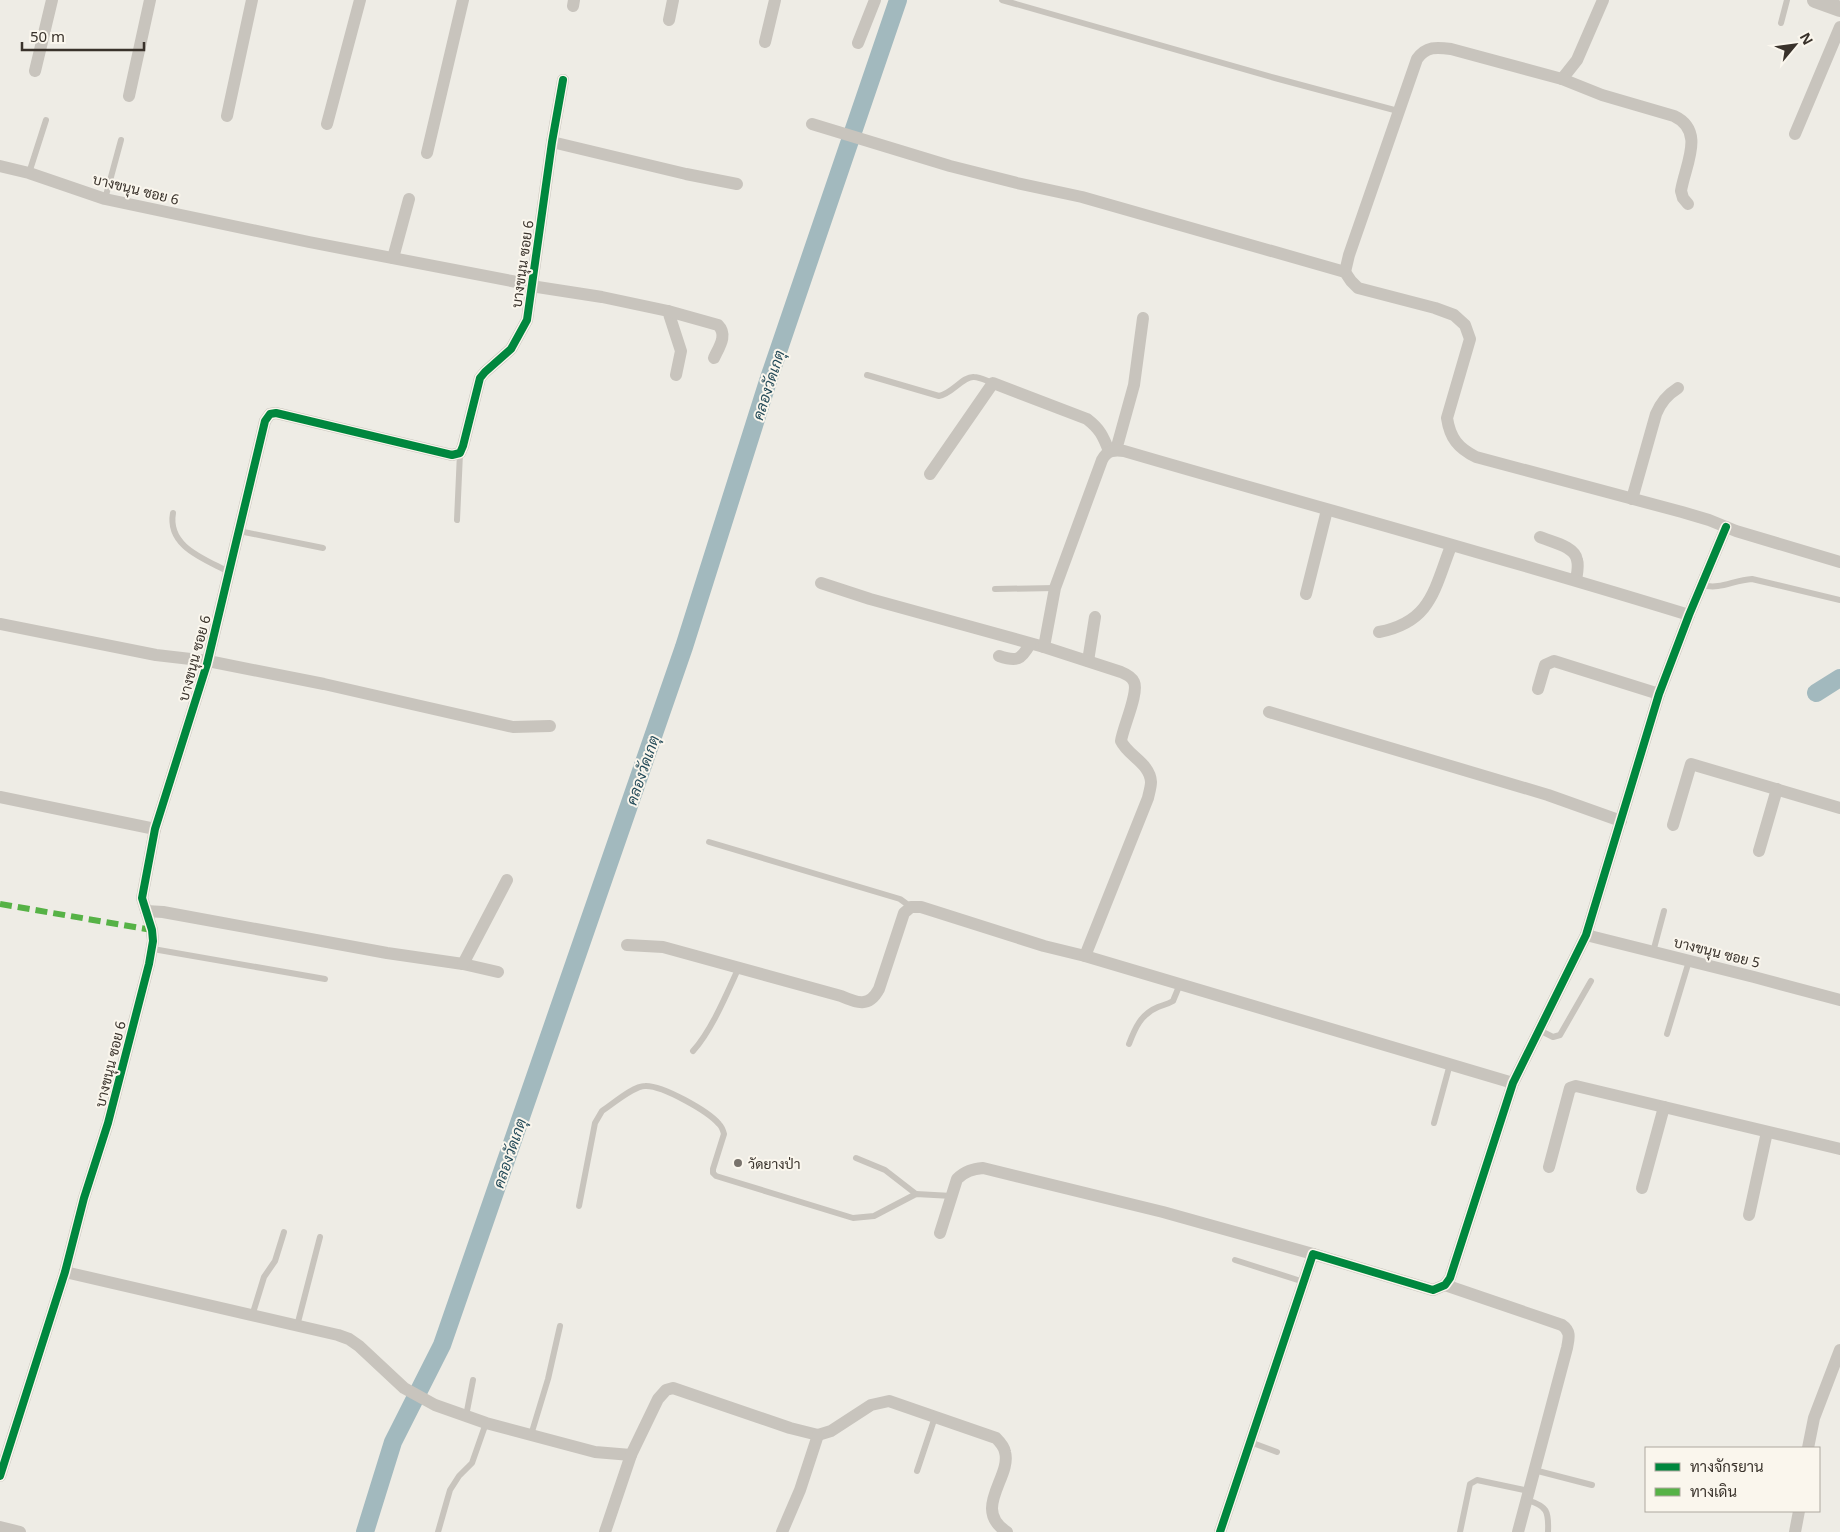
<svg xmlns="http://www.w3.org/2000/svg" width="1840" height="1532" font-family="'Noto Sans',Sarabun,sans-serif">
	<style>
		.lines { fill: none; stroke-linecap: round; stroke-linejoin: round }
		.canal { stroke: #a2b9be; stroke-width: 18 }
		.service { stroke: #c8c4bd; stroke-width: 6 }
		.minor { stroke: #c8c4bd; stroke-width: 12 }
		.tertiary { stroke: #c8c4bd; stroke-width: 16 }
		.quiet { stroke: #56b246; stroke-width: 6; stroke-dasharray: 12 6; stroke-linecap: butt }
		.cycleway-casing { stroke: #faf6ed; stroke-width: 11 }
		.cycleway { stroke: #00873e; stroke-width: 8 }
		.poi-dot { fill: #78736c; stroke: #faf6ed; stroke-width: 2 }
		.labels { text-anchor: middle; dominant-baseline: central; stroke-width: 4; stroke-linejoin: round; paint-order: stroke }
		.street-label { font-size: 14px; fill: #39322b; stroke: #faf6ed }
		.poi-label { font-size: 14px; fill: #39322b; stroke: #faf6ed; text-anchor: start }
		.water-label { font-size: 15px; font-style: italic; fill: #234a58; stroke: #faf6ed }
	</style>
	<rect width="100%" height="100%" fill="#eeece5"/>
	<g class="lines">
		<g class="canal">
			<polyline points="1816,693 1840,678"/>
			<polyline points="365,1532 393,1442 442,1345 684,647 769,378 898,0"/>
		</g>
		<g class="service">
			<polyline points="1002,0 1275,78 1398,111"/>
			<polyline points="1781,23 1787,0"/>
			<polyline points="29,173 46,120"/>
			<polyline points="105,199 121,140"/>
			<path d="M867 375 939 396C952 394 963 376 974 377 980 377 987 381 993 383"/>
			<path d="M173 513C167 547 205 559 229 572"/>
			<polyline points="457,520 460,453"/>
			<polyline points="239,531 323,548"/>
			<path d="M1702 585C1721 590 1733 580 1752 579L1840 600"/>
			<polyline points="995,589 1055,588"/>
			<polyline points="709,842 900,899 911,907"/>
			<polyline points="153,949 325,979"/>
			<polyline points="1653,952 1664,911"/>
			<polyline points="1539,1030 1553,1037 1560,1035 1591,981"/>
			<polyline points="1667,1034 1689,961"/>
			<path d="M1129 1044C1135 1028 1141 1014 1158 1007 1163 1005 1168 1004 1173 1001L1180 984"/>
			<path d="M693 1051C712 1030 727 993 739 967"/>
			<polyline points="1434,1123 1450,1064"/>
			<polyline points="856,1158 885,1170 916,1194"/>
			<path d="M579 1206 595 1123 602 1111C613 1104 633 1086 645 1086 662 1085 708 1111 719 1124 722 1127 723 1130 724 1134L713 1169V1173L716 1176 853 1218 874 1216 916 1194 952 1196"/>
			<polyline points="1235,1260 1304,1282"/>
			<polyline points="252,1316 264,1277 275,1261 284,1232"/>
			<polyline points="297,1326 320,1237"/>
			<polyline points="466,1416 473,1380"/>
			<polyline points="531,1435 548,1379 560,1326"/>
			<polyline points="1250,1442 1277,1452"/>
			<polyline points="1534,1470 1592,1485"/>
			<polyline points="917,1471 935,1417"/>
			<path d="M1527 1500C1547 1506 1549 1511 1548 1532"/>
			<polyline points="438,1532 450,1490 459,1476 472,1463 486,1423"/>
			<polyline points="1460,1532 1470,1484 1477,1480 1529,1491"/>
		</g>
		<g class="minor">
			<polyline points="573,6 574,0"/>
			<polyline points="669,20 673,0"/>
			<polyline points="765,42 775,0"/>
			<polyline points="858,43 875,0"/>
			<polyline points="35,71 52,0"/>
			<polyline points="1562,79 1577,60 1603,0"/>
			<polyline points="129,96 150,0"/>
			<polyline points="227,116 252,0"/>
			<polyline points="327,124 360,0"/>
			<path d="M812 124 950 166 1017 183 1082 197 1345 272 1351 281 1358 288 1435 308 1454 315 1465 325 1470 339 1447 418C1450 438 1458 448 1476 457L1682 512 1709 520 1736 531 1840 562"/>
			<polyline points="1795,134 1840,27"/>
			<polyline points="552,142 686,174 737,184"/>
			<polyline points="427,153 463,0"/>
			<polyline points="0,166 29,173 105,199 309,242 517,282 531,286 602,297 668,311 681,351 676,375"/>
			<polyline points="393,258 409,199"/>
			<path d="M1345 272 1349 255 1417 59C1426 46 1437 47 1451 49L1562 79 1602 95 1674 116C1706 131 1685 165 1681 191L1683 198 1688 204"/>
			<path d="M668 311 718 325C728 335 719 347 714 358"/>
			<polyline points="1116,450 1134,385 1143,318"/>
			<path d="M930 474 993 383 1087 419C1100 429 1103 436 1109 451"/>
			<path d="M1632 499 1656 414C1661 402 1667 395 1678 388"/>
			<path d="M1540 537C1551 542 1575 546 1577 560 1579 566 1577 574 1576 580"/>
			<polyline points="821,583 870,599 1044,647"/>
			<polyline points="1306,594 1327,510"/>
			<polyline points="0,624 156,655 208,661 324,684 513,727 550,726"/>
			<path d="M1379 632C1431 622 1434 590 1451 546"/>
			<path d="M999 656C1017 662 1021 660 1030 644"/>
			<polyline points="1088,661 1095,617"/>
			<polyline points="1538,689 1545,665 1554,661 1659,694"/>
			<polyline points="1269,712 1548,795 1621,821"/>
			<polyline points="0,797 155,829"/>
			<polyline points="1673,825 1691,764 1840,808"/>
			<polyline points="1759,851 1777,789"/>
			<polyline points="146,911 163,912 387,953 463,964 498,972"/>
			<polyline points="1586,935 1754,977 1840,1000"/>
			<path d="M627 945 663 947 841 996C857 1003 869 1008 879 989L904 913 911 907H921L1044 946 1085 956 1513 1083"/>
			<path d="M1085 956 1148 798C1149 793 1151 787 1151 782 1150 763 1128 756 1121 741 1123 727 1139 693 1134 682 1132 677 1126 674 1121 672L1044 647 1055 588 1102 460C1107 450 1114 450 1124 451 1312 506 1502 557 1689 615"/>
			<polyline points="463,964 507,880"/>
			<polyline points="1549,1167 1570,1088 1576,1086 1840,1149"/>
			<polyline points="1642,1188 1664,1107"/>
			<polyline points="1749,1215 1767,1132"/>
			<path d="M940 1233 957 1179C965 1171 973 1169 983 1168L1163 1212 1313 1254"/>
			<path d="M65 1272 338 1335 349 1339 359 1346 404 1388 435 1405 486 1423 595 1452 631 1455 658 1399 666 1390 673 1388 790 1428 818 1435 831 1431 871 1405 889 1401 996 1438C1000 1442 1004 1446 1005 1452 1012 1477 971 1509 1007 1532"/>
			<path d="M1445 1285 1562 1325C1571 1331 1569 1338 1567 1348L1518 1532"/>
			<polyline points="1808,1448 1814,1418 1840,1350"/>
			<polyline points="0,1476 65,1272 84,1198 108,1123 149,964 153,941 152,930 142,898 155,829 207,664 265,421 270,414 276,413 452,455 460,453 463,446 480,378 485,372 511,349 527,320 552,142 563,80"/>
			<polyline points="0,1527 20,1532"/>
			<polyline points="605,1532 631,1455"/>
			<polyline points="782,1532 800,1490 818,1435"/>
			<polyline points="1220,1532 1313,1254 1433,1290 1445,1285 1450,1278 1513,1083 1586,935 1659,694 1689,615 1726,527"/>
			<polyline points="1795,1532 1799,1511"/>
		</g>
		<polyline class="tertiary" points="1815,0 1840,9"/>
		<polyline class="quiet" points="0,904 152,930"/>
		<g class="cycleway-casing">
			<g id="cycleway">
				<polyline points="0,1476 65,1272 84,1198 108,1123 149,964 153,941 152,930 142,898 155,829 207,664 265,421 270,414 276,413 452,455 460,453 463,446 480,378 485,372 511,349 527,320 552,142 563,80"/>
				<polyline points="1220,1532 1313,1254 1433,1290 1445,1285 1450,1278 1513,1083 1586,935 1659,694 1689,615 1726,527"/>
			</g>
		</g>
		<use href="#cycleway" class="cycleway"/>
	</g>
	<circle class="poi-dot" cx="738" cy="1163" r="5"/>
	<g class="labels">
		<g class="street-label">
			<text transform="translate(136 189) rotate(14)">บางขนุน ซอย 6</text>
			<text transform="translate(522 264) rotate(-82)">บางขนุน ซอย 6</text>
			<text transform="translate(194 658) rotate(-75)">บางขนุน ซอย 6</text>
			<text transform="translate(1717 952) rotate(14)">บางขนุน ซอย 5</text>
			<text transform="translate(110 1064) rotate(-76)">บางขนุน ซอย 6</text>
		</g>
		<g class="poi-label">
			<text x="748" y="1163">วัดยางป่า</text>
		</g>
		<g class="water-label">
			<text transform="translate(768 385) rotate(-72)">คลองวัดเกตุ</text>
			<text transform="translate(642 770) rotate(-71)">คลองวัดเกตุ</text>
			<text transform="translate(509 1153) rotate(-71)">คลองวัดเกตุ</text>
		</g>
	</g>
	<rect x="1645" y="1447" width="175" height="65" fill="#faf6ed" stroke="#ada89f"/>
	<rect x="1655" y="1463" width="25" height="8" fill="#00873e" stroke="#ada89f"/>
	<text x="1690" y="1472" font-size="15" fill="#39322b">ทางจักรยาน</text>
	<rect x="1655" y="1488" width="25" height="8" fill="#56b246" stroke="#ada89f"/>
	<text x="1690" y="1497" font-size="15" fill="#39322b">ทางเดิน</text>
	<g transform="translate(1795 45) rotate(61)" stroke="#faf6ed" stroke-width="4" paint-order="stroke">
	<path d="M0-4L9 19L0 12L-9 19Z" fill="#39322b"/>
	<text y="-8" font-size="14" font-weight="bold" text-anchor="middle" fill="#39322b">N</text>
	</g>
	<path d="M22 42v8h122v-8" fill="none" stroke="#39322b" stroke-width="2.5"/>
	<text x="30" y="42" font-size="15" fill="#39322b" stroke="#faf6ed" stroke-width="4" paint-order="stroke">50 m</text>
</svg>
